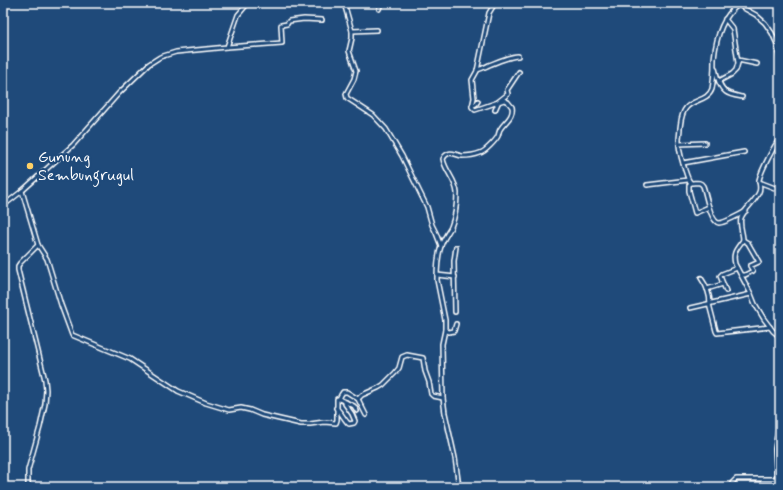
<svg xmlns="http://www.w3.org/2000/svg" width="783" height="490" font-family="Mynerve,sans-serif">
	<style>
		.lines { fill: none; stroke-linecap: round; stroke-linejoin: round }
		.street-casing { stroke: #fff; stroke-width: 6 }
		.primary-casing { stroke: #fff; stroke-width: 8 }
		.street { stroke: #1f4a7a; stroke-width: 3 }
		.primary { stroke: #1f4a7a; stroke-width: 4.5 }
		.poi-dot { fill: #ffd166; stroke: #1f4a7a; stroke-width: 1.5 }
		.labels { text-anchor: middle; dominant-baseline: central; stroke-width: 4; stroke-linejoin: round; paint-order: stroke }
		.poi-label { font-size: 16px; fill: #fff; stroke: #1f4a7a; text-anchor: start }
	</style>
	<rect width="100%" height="100%" fill="#1f4a7a"/>
	<filter id="ink" filterUnits="userSpaceOnUse"><feTurbulence type="fractalNoise" baseFrequency=".025" numOctaves="2"/><feDisplacementMap in="SourceGraphic" scale="8" xChannelSelector="R" yChannelSelector="G"/><feConvolveMatrix kernelMatrix="1 2 1 2 8 2 1 2 1" color-interpolation-filters="sRGB"/></filter>
	<g filter="url(#ink)">
		<g class="lines">
			<g class="street-casing">
				<g id="street">
					<polyline points="344,3 352,31 352,38 349,51 356,71 354,79 346,94 347,98 373,115 386,129 402,156 427,207 432,225 436,233 441,246"/>
					<polyline points="738,3 738,5 756,15 765,23 772,33 776,42 780,59"/>
					<path d="M738 5C722 17 716 38 714 59 714 68 714 79 712 89 708 101 693 99 686 108 681 114 681 121 680 128 680 132 679 136 679 140 678 150 682 160 685 170 687 175 687 179 691 183 696 183 700 181 703 186 706 193 710 222 719 223 724 223 741 214 746 211"/>
					<polyline points="379,9 381,3"/>
					<polyline points="352,31 377,30"/>
					<polyline points="227,47 282,43 281,25 287,24 289,21 304,19 322,20"/>
					<polyline points="738,60 757,64"/>
					<path d="M715 68C717 76 719 87 726 92 730 95 737 96 742 97"/>
					<path d="M477 70C482 69 485 67 489 65 497 62 510 56 518 56"/>
					<polyline points="719,81 732,74 736,70 738,63 733,29 725,19"/>
					<polyline points="472,106 476,104 478,101"/>
					<polyline points="495,110 499,101 508,94 507,90 519,72"/>
					<path d="M780 138C774 146 761 171 759 180 759 184 761 188 759 192 755 202 745 208 741 218 739 225 743 233 743 240 737 249 732 252 735 264L751 294 755 304 764 319 773 331 780 337"/>
					<polyline points="679,144 705,143"/>
					<polyline points="683,163 744,152"/>
					<polyline points="759,182 780,190"/>
					<polyline points="691,183 689,185 689,191 695,213 709,207"/>
					<polyline points="647,185 688,180"/>
					<polyline points="22,191 38,245 20,263 18,266 18,270 45,380 46,390 45,404 40,427 28,470 28,487"/>
					<polyline points="3,206 22,191 73,145 119,93 149,64 160,57 176,52 227,47 238,15 248,3"/>
					<polyline points="38,245 47,259 61,305 72,335 130,359 178,391 206,403 229,410 241,408 250,410 262,415 301,424 310,424 324,422 336,423 337,420 337,399 339,399 341,395 343,392 347,392 358,399 362,395 378,388 383,385 395,373 399,368 402,357 407,355 423,358 425,371 429,382 431,394 433,396 443,398"/>
					<polyline points="437,275 455,277"/>
					<polyline points="741,275 745,275 753,271 750,266 759,262 748,243 743,240"/>
					<path d="M701 278C706 285 710 295 710 304"/>
					<polyline points="707,289 723,284"/>
					<polyline points="726,291 720,276 722,274 737,268"/>
					<polyline points="709,304 716,331 717,333 770,327"/>
					<polyline points="690,308 751,294"/>
					<polyline points="455,312 454,261 456,247"/>
					<polyline points="445,330 449,332 454,331 456,324"/>
					<polyline points="339,399 354,406 357,411"/>
					<polyline points="358,399 366,415"/>
					<path d="M336 408C342 413 344 420 349 424L354 423 355 421 352 414 345 404 346 402"/>
					<path d="M459 487 455 458 445 413 443 398 442 344 445 330V320L437 280C437 270 438 255 441 246 443 239 448 233 451 227 455 217 457 204 457 193 456 180 445 171 443 159 448 149 455 155 462 156 467 156 475 155 480 153 485 152 496 140 498 136 499 133 499 130 501 128 506 121 514 116 512 107L508 102 504 100 478 109 475 110 472 107 474 98 472 80 477 71 489 13 495 3"/>
					<polyline points="732,487 732,483 736,479 778,479"/>
				</g>
			</g>
			<g class="primary-casing">
				<polyline id="primary" points="778,487 776,449 780,422"/>
			</g>
			<use href="#street" class="street"/>
			<use href="#primary" class="primary"/>
		</g>
	</g>
	<circle class="poi-dot" cx="30" cy="166" r="4"/>
	<g class="labels">
		<g class="poi-label">
			<text x="38" y="157">Gunung<tspan x="38" dy="18">Sembungrugul</tspan></text>
		</g>
	</g>
	<rect width="783" height="490" fill="none" stroke="#1f4a7a" stroke-width="16"/>
	<rect x="8" y="8" width="767" height="474" fill="none" stroke="#fff" stroke-width="1.5" filter="url(#ink)"/>
</svg>
